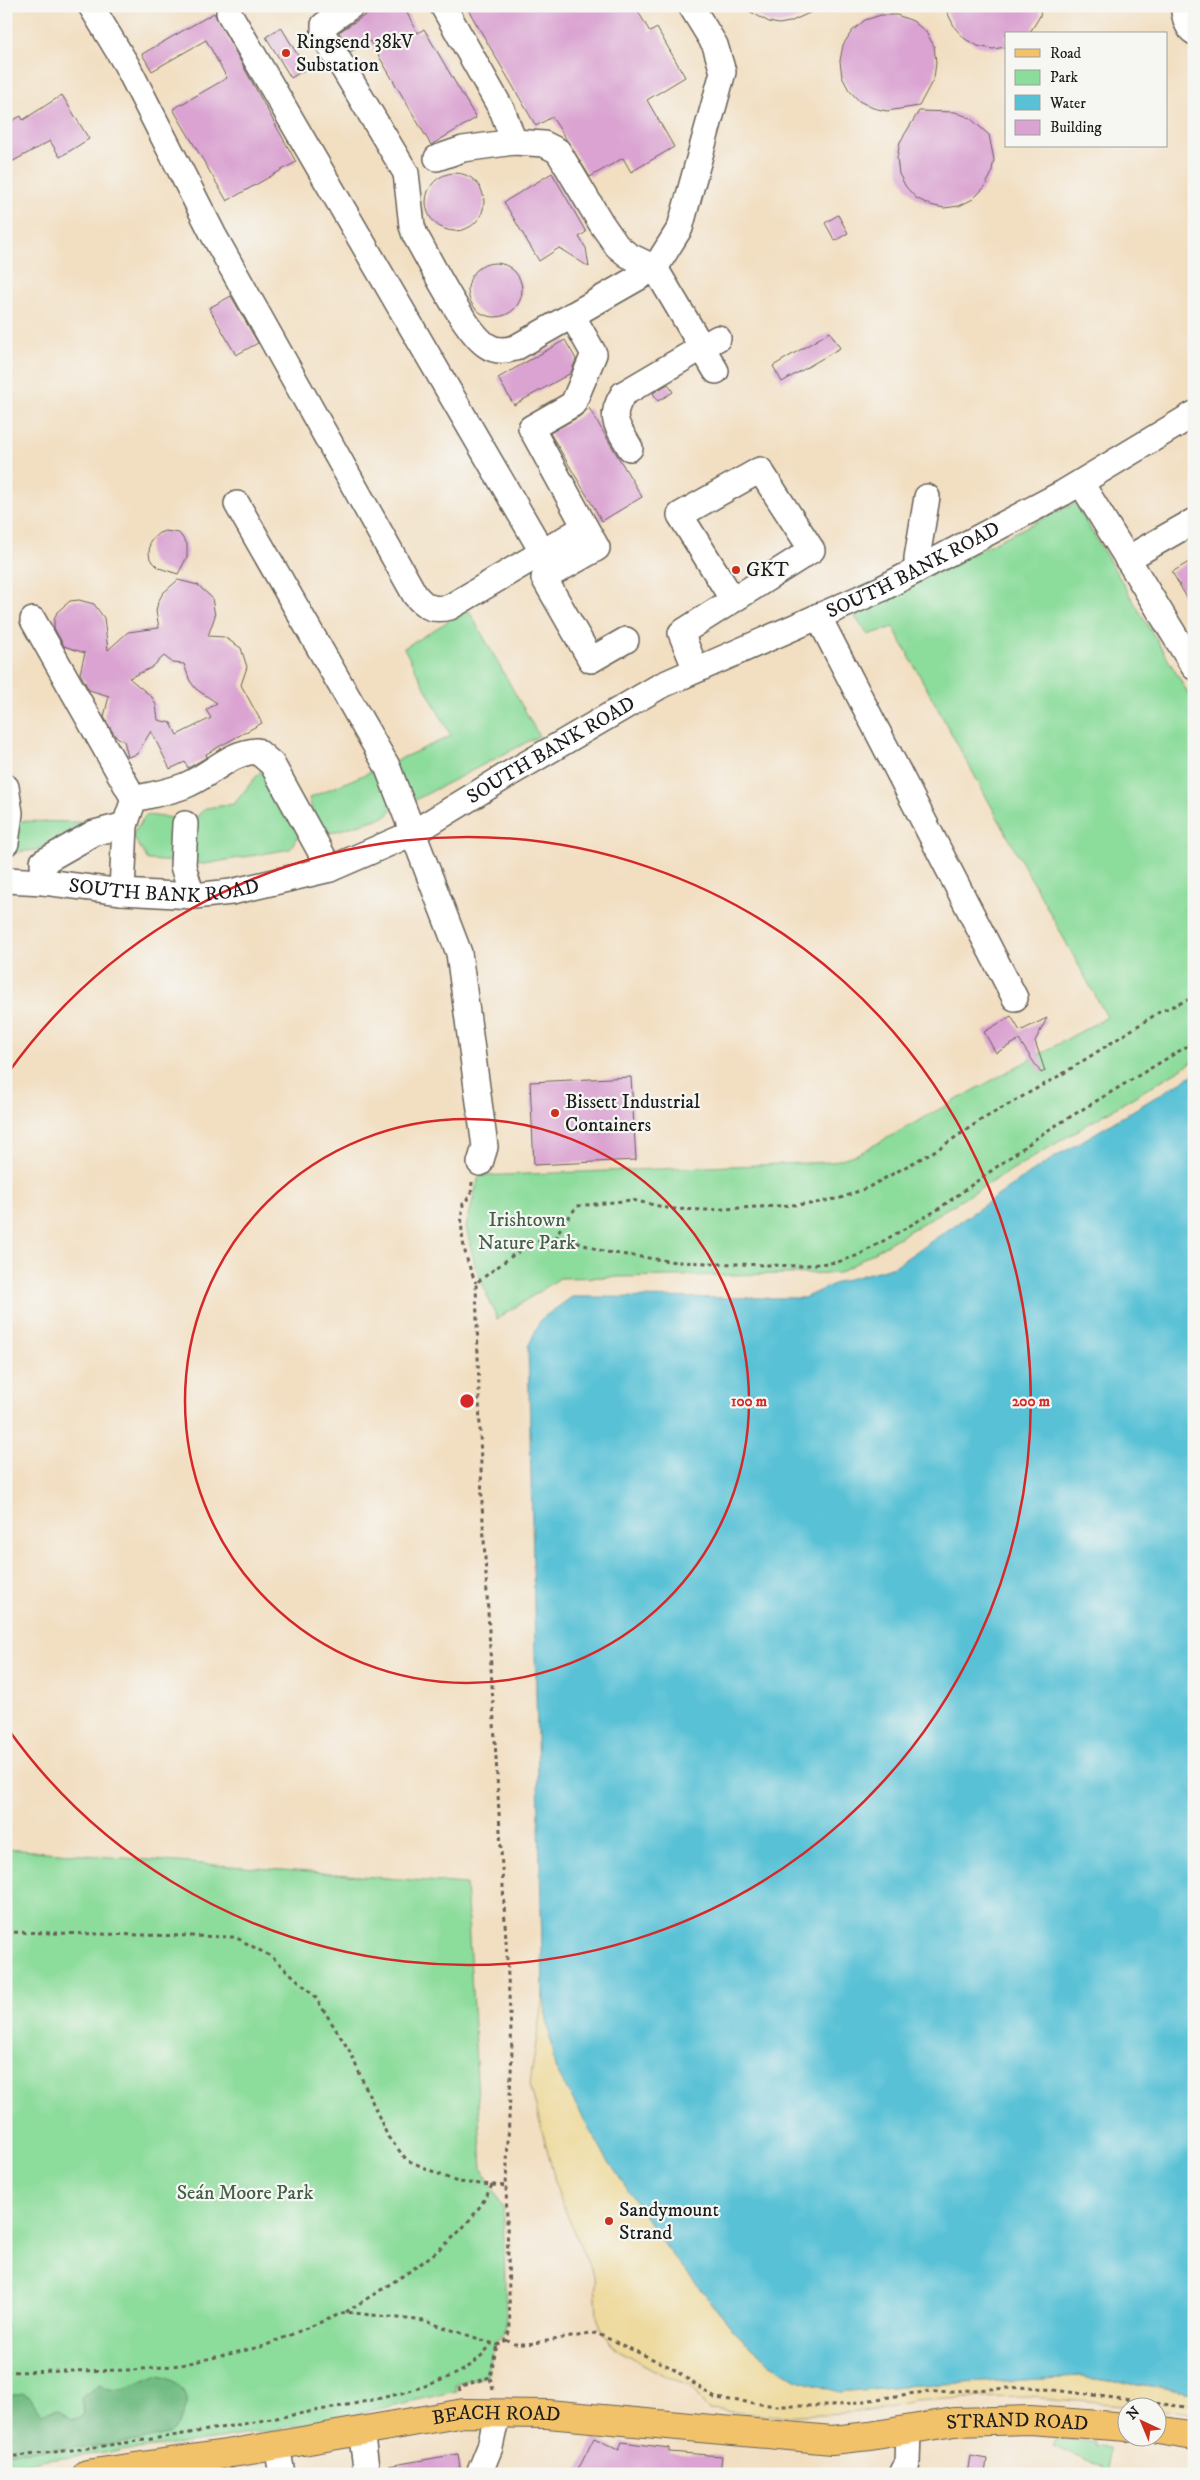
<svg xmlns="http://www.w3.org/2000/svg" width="1200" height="2480" font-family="'IM FELL DW Pica',serif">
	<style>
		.green { fill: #8cdc9b; stroke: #547c5c }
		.forest { fill: #71bc83; stroke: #466c50 }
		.sand { fill: #eeda9e; stroke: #857b5d }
		.water { fill: #59c1d6; stroke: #3a6e79 }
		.building { fill: #daa3d1; fill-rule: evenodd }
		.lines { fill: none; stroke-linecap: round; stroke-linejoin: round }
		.minor-casing { stroke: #676056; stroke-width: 28 }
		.major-casing { stroke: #676056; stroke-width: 30 }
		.path { stroke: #676056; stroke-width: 3; stroke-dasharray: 4 4; stroke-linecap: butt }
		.minor { stroke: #fff; stroke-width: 25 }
		.major { stroke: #f2c26a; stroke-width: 28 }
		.ring { fill: none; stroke: #d62828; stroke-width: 2.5 }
		.poi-dot { fill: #c8321e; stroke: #f6f6f2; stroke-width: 2 }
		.labels { text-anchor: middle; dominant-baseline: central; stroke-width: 4.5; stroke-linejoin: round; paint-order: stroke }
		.poi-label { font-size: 20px; fill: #1c1c1c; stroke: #f6f6f2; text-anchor: start }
		.street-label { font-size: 20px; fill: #1c1c1c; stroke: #f6f6f2 }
		.park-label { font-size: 20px; fill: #435f48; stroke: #f6f6f2 }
		.centre { fill: #d62828; stroke: #f6f6f2; stroke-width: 2.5 }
		.ring-label { font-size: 15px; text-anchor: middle; font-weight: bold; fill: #d62828; stroke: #f6f6f2; stroke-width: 4.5; stroke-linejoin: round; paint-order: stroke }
	</style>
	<rect width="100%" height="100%" fill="#f6f6f2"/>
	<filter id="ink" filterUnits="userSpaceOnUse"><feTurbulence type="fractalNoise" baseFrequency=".02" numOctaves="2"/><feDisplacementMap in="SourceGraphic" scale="10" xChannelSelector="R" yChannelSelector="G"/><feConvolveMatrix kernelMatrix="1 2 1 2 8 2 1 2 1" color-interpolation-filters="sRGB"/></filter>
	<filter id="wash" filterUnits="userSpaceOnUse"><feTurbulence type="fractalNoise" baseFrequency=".0096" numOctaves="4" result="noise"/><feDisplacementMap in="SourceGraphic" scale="20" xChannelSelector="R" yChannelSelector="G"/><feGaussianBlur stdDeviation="1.12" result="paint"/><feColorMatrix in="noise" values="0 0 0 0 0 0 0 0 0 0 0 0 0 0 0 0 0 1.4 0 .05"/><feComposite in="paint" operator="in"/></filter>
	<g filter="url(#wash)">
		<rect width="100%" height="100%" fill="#f2dfc2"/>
		<g class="green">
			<polygon points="1075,503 1194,703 1194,1061 839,1273 560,1278 497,1319 475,1266 466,1227 479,1176 832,1162 860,1153 1107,1017 893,627 868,635 855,617 875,601"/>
			<polygon points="468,609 539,736 413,801 393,762 451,736 404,648"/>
			<polygon points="264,767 299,834 290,849 205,864 148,860 132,835 146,815 193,820 206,808 234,804"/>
			<polygon points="382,767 393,807 387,816 330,833 317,826 309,798"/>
			<polygon points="6,821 86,822 37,850 6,853"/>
			<polygon points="6,1849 466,1884 482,2169 503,2207 506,2322 505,2332 495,2344 487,2376 455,2385 456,2391 340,2418 220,2439 6,2465"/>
			<polygon points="1057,2439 1094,2441 1094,2446 1109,2448 1108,2466 1110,2474 1100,2474 1102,2466 1054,2447"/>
		</g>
		<path class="forest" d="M156 2376C181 2378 195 2399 180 2421 177 2426 173 2432 167 2434 119 2448 56 2448 6 2453V2397L22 2393 30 2397 41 2414 57 2409 72 2419H78L84 2414 82 2397 100 2384C114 2398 141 2381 156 2376Z"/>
		<polygon class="sand" points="543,1994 555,2068 711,2303 736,2333 769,2363 798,2380 840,2392 901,2386 1081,2377 1194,2393 1194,2414 1158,2408 1030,2397 961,2398 915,2401 863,2412 780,2416 709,2410 689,2385 667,2377 614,2348 602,2330 597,2317 595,2280 559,2196 530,2084"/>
		<polygon class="water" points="1194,1074 1194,2393 1081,2377 901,2386 840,2392 798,2380 769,2363 736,2333 666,2247 603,2153 555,2068 543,1994 528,1347 541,1319 572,1297 804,1298 838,1282 895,1266 1047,1162"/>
		<g id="blocks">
			<g class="building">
				<polygon points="379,6 403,6 418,33 424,29 476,118 431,145 370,41 350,52 339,32"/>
				<polygon points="466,6 635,6 650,32 657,28 685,77 647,100 674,147 631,172 623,158 590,177 552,117 536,126"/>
				<polygon points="740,6 824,6 790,22 779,24 769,22"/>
				<polygon points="944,6 1041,6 1040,16 1029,34 1006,34 1006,47 993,49 978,46 965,39 955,28"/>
				<polygon points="214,13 296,162 227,201 173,109 227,78 206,40 152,71 142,54"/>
				<polygon points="881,15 897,15 913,21 926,32 934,46 936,63 934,78 919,106 887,111 873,108 859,101 849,90 842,77 840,61 843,45 852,31 865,20"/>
				<polygon points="281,27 306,69 291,78 266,37"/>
				<polygon points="62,95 89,139 60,157 50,141 6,165 6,124 21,116 23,120"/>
				<polygon points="919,111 955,112 970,118 989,135 994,160 991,175 984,188 973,199 959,206 944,208 930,205 916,198 906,187 899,174 897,158 900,142"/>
				<polygon points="552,173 586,232 579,237 586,248 589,267 559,248 539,261 504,202"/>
				<circle cx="455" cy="202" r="29"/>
				<polygon points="838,215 848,233 835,241 825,223"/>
				<circle cx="495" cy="290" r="27"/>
				<polygon points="231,296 258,343 236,355 209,308"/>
				<polygon points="830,332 840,348 782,382 773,366"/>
				<polygon points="565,340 576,359 571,373 514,405 498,378"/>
				<polygon points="668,384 673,392 658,401 653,393"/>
				<polygon points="589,408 642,497 602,521 550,433 580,416"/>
				<polygon points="165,531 179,533 187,544 187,557 178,574 159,568 150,559 149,553 150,541 159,533"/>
				<polygon points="1194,559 1194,610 1172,572"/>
				<path d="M178 580 198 585 212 598 215 616 208 636 224 637 241 648 247 667 241 685 262 723 206 754 207 757 188 768 185 762 170 769 151 731 137 754 128 757 124 741 115 736 104 717 109 696 89 690 80 673 85 653 64 646 54 628V620L57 612 70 601 79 600 94 604 104 618 108 650 128 632 159 628 156 611 158 602 163 593ZM164 656 173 663 184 664 190 681 196 689 217 703 206 710 211 718 177 735 171 723 158 720 156 705 152 697 129 678 151 668Z"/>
				<polygon points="1011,1016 1020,1031 1047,1018 1035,1041 1045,1071 1041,1073 1019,1040 996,1053 984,1032"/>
				<polygon points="631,1077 636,1160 534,1165 530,1082"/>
				<polygon points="594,2438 619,2450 622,2442 669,2448 669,2452 722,2456 720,2474 576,2474"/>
				<polygon points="458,2454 461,2474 388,2474 388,2466"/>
				<polygon points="970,2456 987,2459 985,2474 967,2474"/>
			</g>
		</g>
	</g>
	<g filter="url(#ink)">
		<use href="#blocks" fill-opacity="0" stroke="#676056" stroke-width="1"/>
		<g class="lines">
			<g class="minor-casing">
				<g id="minor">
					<path d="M91 6 126 64 213 234 415 595C426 608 434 611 450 607L585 527 531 428 573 404 594 354 572 315"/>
					<path d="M351 6 324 25V36L406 173 412 226 415 235C430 261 464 330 486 345 494 351 505 351 515 348L655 268 680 228 723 72 715 45 691 6"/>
					<polyline points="443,6 503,112 514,142"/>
					<path d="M1184 6C1183 13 1187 28 1194 32"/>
					<polyline points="229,13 543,553"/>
					<polyline points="437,158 463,149 514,142 544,144 558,151 601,223 617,246 628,255 655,268 716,371"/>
					<path d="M630 448C617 425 608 418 623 394L718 338"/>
					<polyline points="1081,483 1194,667"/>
					<polyline points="237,504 387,766 413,833 459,953 485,1147 480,1163"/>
					<polyline points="585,527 597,548 544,578 591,660 626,640"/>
					<polyline points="1127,559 1194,521"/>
					<polyline points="917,570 917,558 927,497"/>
					<polyline points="818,616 1015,998"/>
					<polyline points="33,620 134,799"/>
					<polyline points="696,670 681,633 812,550 760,470 680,515 733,600"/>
					<polyline points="6,787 10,813 6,843"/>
					<polyline points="185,824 183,866 192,896"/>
					<path d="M125 825 134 799C151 795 168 792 184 786 209 777 229 752 257 751L272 764 330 869"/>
					<path id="s1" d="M6 880 44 882 122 892 194 896 231 892 330 869 413 833 509 774 660 686 881 589 1063 493 1194 414"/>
					<polyline points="44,882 43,862 94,833 125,825 122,892"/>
					<polyline points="361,2431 367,2474"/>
					<polyline points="277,2446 282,2474"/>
					<polyline points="479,2474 490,2447 497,2415"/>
					<polyline points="902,2474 907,2464 908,2430"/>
				</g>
			</g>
			<g class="major-casing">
				<g id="major">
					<polyline points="1158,2430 1194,2436"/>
					<path id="s2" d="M87 2474 239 2452 464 2413 548 2414 832 2440 870 2436 954 2422 1030 2420 1128 2427"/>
				</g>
			</g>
			<g class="path">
				<path d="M472 1182 471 1195 463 1204C459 1232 464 1257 476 1283"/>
				<polyline points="556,1239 558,1232 577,1206 632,1200 672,1209 706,1210 810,1204 841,1198 869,1187 938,1149 981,1120 1064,1073 1161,1011 1188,1000 1194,995"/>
				<polyline points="6,1932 235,1937 272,1957 314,1995 349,2050 388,2137 407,2160 457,2182 506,2186"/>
				<path d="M346 2312C399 2277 464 2245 492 2185"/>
				<polyline points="506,2340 514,2344 528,2344 596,2333 670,2367 715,2398 777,2406 832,2406 915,2393 1029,2387 1194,2408"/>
				<path d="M6 2372 133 2370 181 2365 264 2346 345 2312 425 2321 497 2345C506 2343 507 2337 510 2329L506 2186 512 2050 482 1503 476 1283 512 1256 533 1243 550 1238 578 1243 606 1252 676 1262 799 1266 838 1262 859 1255 937 1210 1045 1132 1194 1042"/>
				<polyline points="493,2390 490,2377 497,2345"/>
				<polyline points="460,2391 459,2387 490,2377"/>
				<path d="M6 2457C104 2448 201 2432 298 2414 352 2404 408 2396 458 2373 472 2366 483 2355 492 2343"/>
			</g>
			<use href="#minor" class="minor"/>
			<use href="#major" class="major"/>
		</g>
	</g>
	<g class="ring">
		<circle cx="467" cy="1401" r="282"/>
		<path d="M8 1073A564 564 0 1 1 8 1729"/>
	</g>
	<g class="poi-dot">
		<circle cx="286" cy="53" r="5"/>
		<circle cx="736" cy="570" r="5"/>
		<circle cx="555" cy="1113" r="5"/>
		<circle cx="609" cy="2221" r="5"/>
	</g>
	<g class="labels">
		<g class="poi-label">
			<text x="296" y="42">Ringsend 38kV<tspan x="296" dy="23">Substation</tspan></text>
			<text x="746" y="570">GKT</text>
			<text x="565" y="1102">Bissett Industrial<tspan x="565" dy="23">Containers</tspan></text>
			<text x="619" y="2210">Sandymount<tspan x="619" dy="23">Strand</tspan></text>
		</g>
		<g class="street-label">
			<text stroke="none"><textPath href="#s1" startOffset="984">SOUTH BANK ROAD</textPath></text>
			<text stroke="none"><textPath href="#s1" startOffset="579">SOUTH BANK ROAD</textPath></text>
			<text stroke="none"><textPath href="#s1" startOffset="159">SOUTH BANK ROAD</textPath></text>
			<text stroke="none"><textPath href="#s2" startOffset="414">BEACH ROAD</textPath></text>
			<text stroke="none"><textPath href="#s2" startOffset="938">STRAND ROAD</textPath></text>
		</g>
		<g class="park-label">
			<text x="527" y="1220">Irishtown<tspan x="527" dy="23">Nature Park</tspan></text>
			<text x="245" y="2193">Seán Moore Park</text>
		</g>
	</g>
	<circle cx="467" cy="1401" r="8" class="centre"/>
	<g class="ring-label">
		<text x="749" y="1406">100 m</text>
		<text x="1031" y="1406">200 m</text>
	</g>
	<rect width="1200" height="2480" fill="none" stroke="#f6f6f2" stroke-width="25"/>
	<rect x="1005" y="32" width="162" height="115" fill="#f6f6f2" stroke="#9f9f9c"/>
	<rect x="1015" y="49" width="25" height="8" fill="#f2c26a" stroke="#9f9f9c"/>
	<text x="1050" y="58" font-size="15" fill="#1c1c1c">Road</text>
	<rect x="1015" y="70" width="25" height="15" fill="#8cdc9b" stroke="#9f9f9c"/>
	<text x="1050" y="82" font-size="15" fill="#1c1c1c">Park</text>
	<rect x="1015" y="95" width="25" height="15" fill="#59c1d6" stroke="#9f9f9c"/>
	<text x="1050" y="108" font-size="15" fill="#1c1c1c">Water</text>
	<rect x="1015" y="120" width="25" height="15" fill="#daa3d1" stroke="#9f9f9c"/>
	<text x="1050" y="132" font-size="15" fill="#1c1c1c">Building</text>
	<g transform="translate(1142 2422) rotate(316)"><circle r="24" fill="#f6f6f2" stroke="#9f9f9c"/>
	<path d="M0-4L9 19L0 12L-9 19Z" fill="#c8321e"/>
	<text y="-8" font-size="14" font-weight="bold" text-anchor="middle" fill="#1c1c1c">N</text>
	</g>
</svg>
